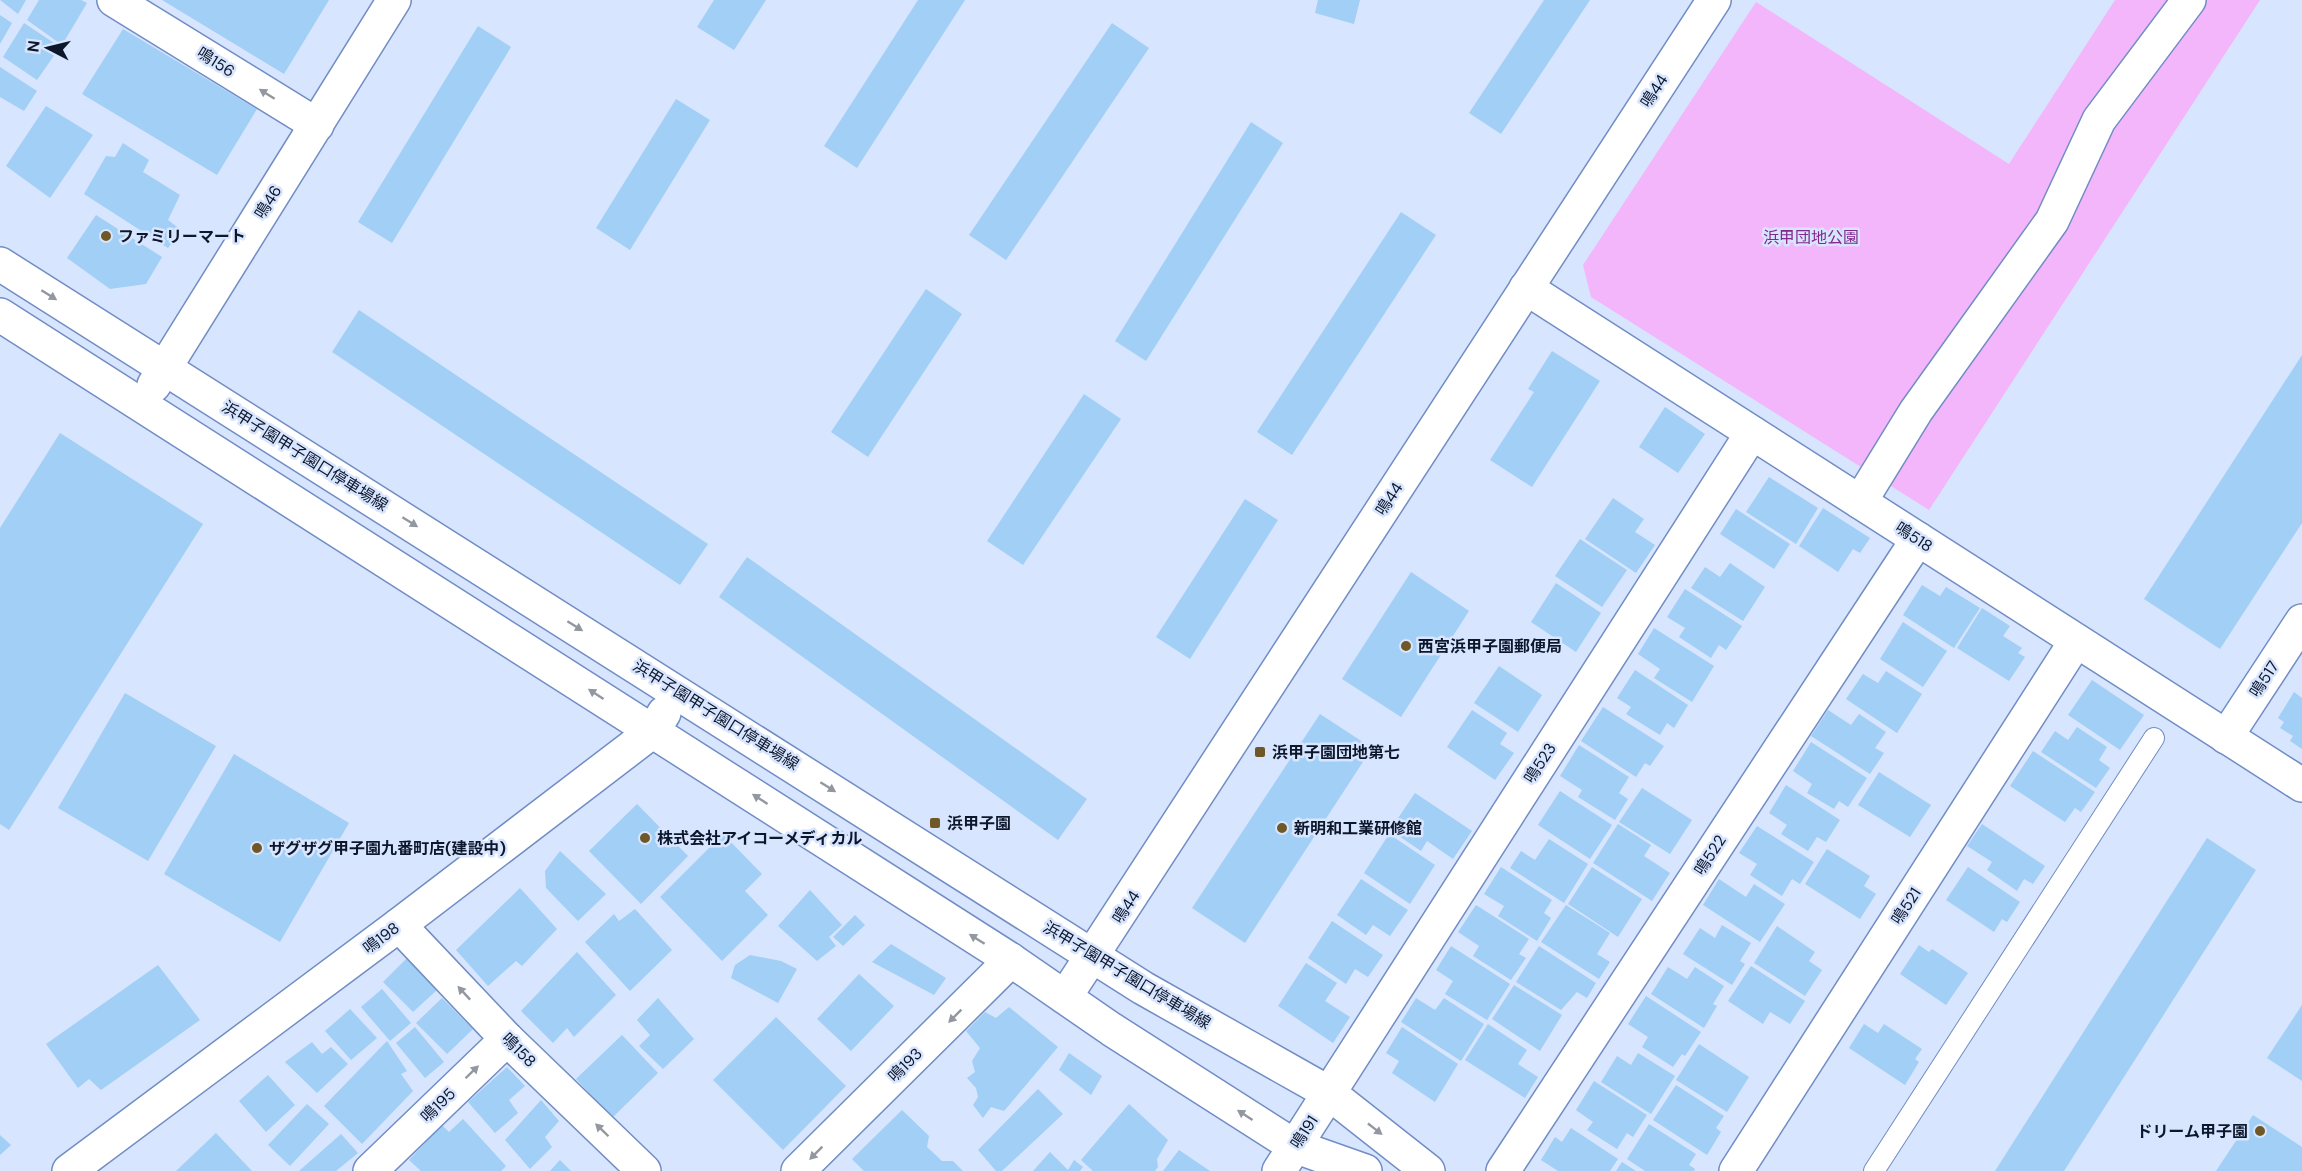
<svg xmlns="http://www.w3.org/2000/svg" width="2302" height="1171" font-family="'DM Sans','Noto Sans JP',sans-serif">
	<style>
		.green { fill: #f3b6fb }
		.building { fill: #a1cff5 }
		.lines { fill: none; stroke-linecap: round; stroke-linejoin: round }
		.lane-casing { stroke: #708dc4; stroke-width: 22 }
		.street-casing { stroke: #708dc4; stroke-width: 36 }
		.secondary-casing { stroke: #708dc4; stroke-width: 36 }
		.lane { stroke: #fff; stroke-width: 20 }
		.street { stroke: #fff; stroke-width: 33 }
		.secondary { stroke: #fff; stroke-width: 33 }
		.oneway { fill: #9297a0 }
		.poi-dot { fill: #6f5727; stroke: #d8e5fe; stroke-width: 2 }
		.labels { text-anchor: middle; dominant-baseline: central; stroke-width: 5; stroke-linejoin: round; paint-order: stroke }
		.street-label { font-size: 16px; fill: #0d172c; stroke: #d8e5fe }
		.poi-label { font-size: 16px; font-weight: bold; fill: #0d172c; stroke: #d8e5fe; text-anchor: start }
		.park-label { font-size: 16px; fill: #82288e; stroke: #d8e5fe }
	</style>
	<rect width="100%" height="100%" fill="#d8e5fe"/>
	<polygon class="green" points="2115,0 2260,0 1929,510 1591,297 1583,265 1756,2 2009,164"/>
	<g class="building">
		<polygon points="0,0 26,0 18,14"/>
		<polygon points="39,0 81,0 87,3 62,45 27,20"/>
		<polygon points="162,0 329,0 284,74"/>
		<polygon points="714,0 766,0 734,50 697,27"/>
		<polygon points="918,0 965,0 857,168 824,146"/>
		<polygon points="1318,0 1360,0 1354,24 1315,13"/>
		<polygon points="1544,0 1590,0 1501,134 1469,113"/>
		<polygon points="0,15 12,23 0,44"/>
		<polygon points="24,23 60,47 37,80 3,57"/>
		<polygon points="1112,23 1149,48 1006,260 969,235"/>
		<polygon points="478,26 511,47 392,243 358,222"/>
		<polygon points="123,29 257,109 217,175 82,94"/>
		<polygon points="0,67 37,91 24,111 0,97"/>
		<polygon points="676,99 710,120 630,250 596,228"/>
		<polygon points="46,106 93,135 50,198 6,166"/>
		<polygon points="1251,122 1283,143 1146,361 1115,341"/>
		<polygon points="123,143 149,160 143,172 180,195 168,220 181,230 168,248 84,194 106,156 115,157"/>
		<polygon points="1401,212 1436,235 1292,455 1257,432"/>
		<polygon points="96,215 162,257 146,284 110,289 67,258"/>
		<polygon points="926,289 962,314 868,457 831,432"/>
		<polygon points="359,310 708,544 680,585 332,352"/>
		<polygon points="1552,351 1600,381 1532,487 1490,460 1534,392 1528,389"/>
		<polygon points="2302,355 2302,523 2220,649 2144,599"/>
		<polygon points="1084,394 1121,419 1023,565 987,541"/>
		<polygon points="1665,407 1705,434 1678,473 1639,447"/>
		<polygon points="60,433 203,524 9,830 0,824 0,528"/>
		<polygon points="1769,477 1818,508 1796,544 1746,512"/>
		<polygon points="1613,498 1644,519 1635,532 1655,545 1636,573 1585,539"/>
		<polygon points="1245,499 1278,520 1190,659 1156,637"/>
		<polygon points="1823,508 1870,538 1860,553 1853,549 1838,572 1799,546"/>
		<polygon points="1736,509 1790,544 1774,569 1720,534"/>
		<polygon points="1580,539 1627,570 1602,607 1555,576"/>
		<polygon points="747,557 1087,799 1058,840 719,597"/>
		<polygon points="1730,563 1765,587 1743,621 1691,588 1705,567 1720,577"/>
		<polygon points="1411,572 1469,611 1401,717 1342,679"/>
		<polygon points="1556,583 1601,613 1576,652 1531,622"/>
		<polygon points="1922,585 1940,596 1946,587 1980,608 1954,648 1903,615"/>
		<polygon points="1685,589 1742,626 1726,650 1719,645 1711,658 1679,637 1685,628 1667,617"/>
		<polygon points="1982,608 2010,626 2003,636 2022,648 2018,653 2025,657 2009,681 1957,648"/>
		<polygon points="1903,622 1947,651 1923,687 1880,659"/>
		<polygon points="1654,628 1714,666 1692,702 1654,678 1660,669 1638,654"/>
		<polygon points="1499,666 1542,695 1518,732 1474,703"/>
		<polygon points="1635,670 1688,705 1674,728 1667,723 1660,735 1626,714 1631,707 1617,698"/>
		<polygon points="1886,671 1922,694 1897,733 1846,699 1863,674 1878,683"/>
		<polygon points="2092,680 2144,715 2120,750 2068,715"/>
		<polygon points="2294,692 2302,698 2302,749 2290,741 2293,736 2280,728 2284,722 2278,718"/>
		<polygon points="125,693 216,746 148,861 58,808"/>
		<polygon points="1603,707 1664,746 1650,766 1645,763 1636,777 1581,741"/>
		<polygon points="1472,710 1507,733 1500,744 1514,753 1495,780 1447,747"/>
		<polygon points="1828,710 1851,725 1859,714 1886,732 1875,748 1884,753 1870,774 1811,736"/>
		<polygon points="1320,714 1372,748 1245,943 1192,908"/>
		<polygon points="2077,727 2107,747 2099,760 2110,768 2096,788 2041,752 2055,731 2068,740"/>
		<polygon points="1811,742 1867,778 1848,807 1839,801 1834,809 1807,793 1812,784 1793,771"/>
		<polygon points="1579,745 1629,777 1619,793 1628,799 1615,820 1578,797 1582,790 1560,776"/>
		<polygon points="2033,751 2095,792 2081,812 2075,808 2065,822 2010,786"/>
		<polygon points="234,754 349,823 280,942 164,874"/>
		<polygon points="1879,772 1931,805 1910,837 1858,805"/>
		<polygon points="1786,785 1840,820 1826,842 1817,837 1808,851 1781,834 1787,825 1769,813"/>
		<polygon points="1642,788 1692,820 1670,854 1619,822"/>
		<polygon points="1560,791 1612,825 1590,859 1538,825"/>
		<polygon points="1415,793 1472,831 1453,859 1427,841 1421,851 1390,830"/>
		<polygon points="637,804 688,856 641,904 589,851"/>
		<polygon points="1618,824 1651,845 1644,856 1670,873 1652,901 1593,863"/>
		<polygon points="1982,824 2045,866 2033,884 2024,879 2017,891 1987,870 1992,862 1967,846"/>
		<polygon points="1757,826 1814,862 1800,884 1792,879 1782,896 1750,875 1757,864 1739,853"/>
		<polygon points="723,834 762,874 745,891 768,915 722,961 660,897"/>
		<polygon points="1389,834 1435,865 1410,904 1364,873"/>
		<polygon points="2207,838 2256,870 2064,1171 1995,1171"/>
		<polygon points="1549,839 1588,864 1564,903 1510,868 1521,851 1535,860"/>
		<polygon points="1827,849 1870,876 1864,886 1876,894 1860,919 1805,884"/>
		<polygon points="560,851 606,894 578,921 546,888 545,871"/>
		<polygon points="1501,867 1552,900 1544,913 1551,918 1537,941 1498,916 1504,906 1484,894"/>
		<polygon points="1592,867 1642,899 1618,937 1568,904"/>
		<polygon points="1968,867 2020,902 2007,922 2002,919 1994,932 1946,900"/>
		<polygon points="1361,879 1408,910 1390,936 1373,925 1366,935 1337,915"/>
		<polygon points="1719,879 1746,897 1754,884 1785,904 1760,942 1703,905"/>
		<polygon points="520,888 557,929 522,966 516,961 488,986 456,950"/>
		<polygon points="810,890 842,925 829,937 836,946 817,961 778,926"/>
		<polygon points="1476,905 1529,939 1519,954 1526,958 1511,980 1473,956 1479,946 1458,932"/>
		<polygon points="1566,905 1610,933 1597,954 1610,962 1599,979 1541,942"/>
		<polygon points="635,909 672,950 630,991 585,942 614,914 619,921"/>
		<polygon points="855,915 865,925 843,946 833,937"/>
		<polygon points="1332,921 1383,955 1368,977 1355,969 1346,984 1308,958"/>
		<polygon points="1722,925 1751,943 1740,961 1745,964 1732,985 1683,954 1700,928 1715,938"/>
		<polygon points="1777,926 1815,952 1809,961 1822,970 1805,996 1754,963"/>
		<polygon points="891,944 946,978 934,995 872,962"/>
		<polygon points="1919,945 1929,952 1932,949 1968,973 1946,1005 1900,974"/>
		<polygon points="1451,946 1510,984 1487,1020 1445,994 1453,981 1436,970"/>
		<polygon points="1539,946 1596,983 1587,998 1577,992 1561,1010 1516,982"/>
		<polygon points="577,952 616,995 574,1037 567,1028 553,1043 521,1011"/>
		<polygon points="750,955 781,961 797,969 778,1003 731,978 735,965"/>
		<polygon points="407,958 438,989 413,1012 383,982"/>
		<polygon points="1306,963 1337,983 1325,1001 1350,1017 1333,1043 1278,1006"/>
		<polygon points="158,965 200,1020 101,1090 89,1079 78,1088 46,1044"/>
		<polygon points="1751,966 1805,1001 1790,1024 1770,1012 1763,1024 1728,1001"/>
		<polygon points="1668,967 1687,979 1695,967 1724,986 1713,1004 1717,1006 1704,1028 1651,994"/>
		<polygon points="859,974 894,1006 851,1051 817,1019"/>
		<polygon points="1514,985 1562,1015 1540,1051 1492,1019"/>
		<polygon points="382,989 411,1023 390,1041 361,1007"/>
		<polygon points="1646,996 1701,1032 1685,1056 1682,1054 1673,1067 1642,1047 1648,1037 1628,1024"/>
		<polygon points="442,998 473,1029 447,1054 416,1023"/>
		<polygon points="658,998 694,1039 663,1069 639,1046 650,1035 637,1020"/>
		<polygon points="1416,998 1435,1010 1444,998 1484,1024 1461,1061 1401,1022"/>
		<polygon points="2302,1005 2302,1081 2267,1058"/>
		<polygon points="1009,1007 1058,1047 1004,1111 991,1107 983,1118 973,1105 978,1097 976,1088 967,1078 975,1072 972,1061 980,1048 966,1031 985,1012 996,1018"/>
		<polygon points="350,1009 377,1038 351,1060 325,1031"/>
		<polygon points="776,1017 846,1086 783,1150 713,1080"/>
		<polygon points="1488,1024 1527,1050 1518,1064 1538,1077 1525,1098 1465,1060"/>
		<polygon points="1864,1024 1878,1033 1884,1024 1922,1049 1915,1059 1919,1062 1905,1085 1849,1048"/>
		<polygon points="415,1027 444,1062 425,1078 396,1043"/>
		<polygon points="1402,1027 1458,1064 1435,1102 1392,1073 1399,1061 1386,1053"/>
		<polygon points="622,1035 658,1073 612,1118 576,1079"/>
		<polygon points="387,1041 407,1071 401,1074 413,1091 362,1144 324,1106"/>
		<polygon points="312,1042 322,1054 331,1047 348,1064 317,1093 285,1062"/>
		<polygon points="1699,1044 1749,1077 1727,1112 1676,1080"/>
		<polygon points="1069,1053 1102,1076 1091,1095 1059,1070"/>
		<polygon points="1638,1053 1675,1076 1651,1114 1601,1082 1617,1056 1631,1065"/>
		<polygon points="507,1067 525,1086 509,1100 518,1113 495,1133 468,1102"/>
		<polygon points="268,1075 295,1105 266,1132 239,1101"/>
		<polygon points="1594,1081 1647,1115 1633,1137 1627,1133 1617,1149 1587,1130 1593,1122 1576,1110"/>
		<polygon points="1676,1085 1724,1116 1716,1128 1721,1132 1707,1155 1653,1120"/>
		<polygon points="1038,1089 1063,1114 1002,1171 996,1171 978,1150"/>
		<polygon points="541,1100 559,1121 545,1137 552,1147 530,1169 505,1140"/>
		<polygon points="307,1104 329,1124 290,1166 268,1145"/>
		<polygon points="1129,1104 1168,1140 1157,1159 1158,1167 1155,1171 1093,1171 1081,1160"/>
		<polygon points="902,1110 929,1136 927,1147 942,1161 953,1161 963,1171 864,1171 852,1159"/>
		<polygon points="2253,1115 2302,1147 2302,1171 2216,1171"/>
		<polygon points="463,1119 506,1166 501,1171 421,1171 409,1160 442,1125 449,1132"/>
		<polygon points="1649,1124 1696,1154 1689,1165 1695,1169 1694,1171 1645,1171 1627,1159"/>
		<polygon points="1571,1128 1618,1159 1610,1171 1558,1171 1541,1160 1555,1137 1562,1142"/>
		<polygon points="216,1133 252,1171 176,1171"/>
		<polygon points="341,1134 358,1153 336,1171 299,1171"/>
		<polygon points="0,1135 11,1145 0,1155"/>
		<polygon points="1179,1150 1210,1171 1163,1171"/>
		<polygon points="1050,1152 1068,1170 1074,1160 1083,1167 1080,1171 1033,1171"/>
		<polygon points="560,1160 571,1171 550,1171"/>
		<polygon points="1622,1162 1636,1171 1616,1171"/>
	</g>
	<g class="lines">
		<g class="lane-casing">
			<polyline id="lane" points="1874,1171 2154,738"/>
		</g>
		<g class="street-casing">
			<g id="street">
				<polyline points="114,0 317,125"/>
				<polyline points="1526,288 2302,785"/>
				<polyline points="1860,502 1916,411 2052,221 2099,120 2189,0"/>
				<polyline points="2226,737 2302,621"/>
				<polyline points="399,925 507,1039 644,1171"/>
				<polyline points="1329,1093 1752,433"/>
				<polyline points="370,1171 507,1039"/>
				<polyline points="798,1171 1011,960"/>
				<polyline points="1503,1171 1918,539"/>
				<polyline points="1736,1171 2076,641"/>
			</g>
		</g>
		<g class="secondary-casing">
			<g id="secondary">
				<polyline points="0,264 1143,988 1329,1093 1428,1171"/>
				<polyline points="0,315 1011,960 1111,1029 1294,1146 1365,1171"/>
				<polyline points="154,385 394,0"/>
				<polyline points="1065,997 1714,0"/>
				<polyline points="69,1171 399,925 653,731 664,713"/>
				<polyline points="1279,1171 1329,1093"/>
			</g>
		</g>
		<use href="#lane" class="lane"/>
		<use href="#street" class="street"/>
		<use href="#secondary" class="secondary"/>
	</g>
	<defs><path id="oneway-solid" d="M-6-.8H1V-3.2L6.5 0L1 3.2V.8H-6Z" transform="scale(1.5)"/></defs>
	<g class="oneway">
		<use href="#oneway-solid" transform="translate(267 94) rotate(-148)"/>
		<use href="#oneway-solid" transform="translate(49 295) rotate(32)"/>
		<use href="#oneway-solid" transform="translate(410 522) rotate(32)"/>
		<use href="#oneway-solid" transform="translate(575 626) rotate(32)"/>
		<use href="#oneway-solid" transform="translate(596 694) rotate(-147)"/>
		<use href="#oneway-solid" transform="translate(828 787) rotate(32)"/>
		<use href="#oneway-solid" transform="translate(760 799) rotate(-147)"/>
		<use href="#oneway-solid" transform="translate(977 939) rotate(-148)"/>
		<use href="#oneway-solid" transform="translate(464 993) rotate(-133)"/>
		<use href="#oneway-solid" transform="translate(955 1016) rotate(135)"/>
		<use href="#oneway-solid" transform="translate(472 1072) rotate(-44)"/>
		<use href="#oneway-solid" transform="translate(1245 1115) rotate(-147)"/>
		<use href="#oneway-solid" transform="translate(1375 1129) rotate(38)"/>
		<use href="#oneway-solid" transform="translate(602 1130) rotate(-136)"/>
		<use href="#oneway-solid" transform="translate(816 1153) rotate(135)"/>
	</g>
	<g class="poi-dot">
		<circle cx="106" cy="236" r="6"/>
		<circle cx="1406" cy="646" r="6"/>
		<rect x="1254" y="746" width="12" height="12" rx="3"/>
		<rect x="929" y="817" width="12" height="12" rx="3"/>
		<circle cx="1282" cy="828" r="6"/>
		<circle cx="645" cy="838" r="6"/>
		<circle cx="257" cy="848" r="6"/>
		<circle cx="2260" cy="1131" r="6"/>
	</g>
	<g class="labels">
		<g class="street-label">
			<text transform="translate(216 62) rotate(32)">鳴156</text>
			<text transform="translate(1654 91) rotate(-57)">鳴44</text>
			<text transform="translate(268 202) rotate(-58)">鳴46</text>
			<text transform="translate(305 456) rotate(32)">浜甲子園甲子園口停車場線</text>
			<text transform="translate(1389 499) rotate(-57)">鳴44</text>
			<text transform="translate(1914 537) rotate(33)">鳴518</text>
			<text transform="translate(2264 679) rotate(-57)">鳴517</text>
			<text transform="translate(716 715) rotate(32)">浜甲子園甲子園口停車場線</text>
			<text transform="translate(1540 763) rotate(-57)">鳴523</text>
			<text transform="translate(1710 855) rotate(-57)">鳴522</text>
			<text transform="translate(1906 906) rotate(-57)">鳴521</text>
			<text transform="translate(1126 907) rotate(-57)">鳴44</text>
			<text transform="translate(381 938) rotate(-37)">鳴198</text>
			<text transform="translate(1127 975) rotate(31)">浜甲子園甲子園口停車場線</text>
			<text transform="translate(519 1050) rotate(45)">鳴158</text>
			<text transform="translate(905 1065) rotate(-45)">鳴193</text>
			<text transform="translate(438 1105) rotate(-44)">鳴195</text>
			<text transform="translate(1304 1132) rotate(-57)">鳴191</text>
		</g>
		<g class="poi-label">
			<text x="118" y="236">ファミリーマート</text>
			<text x="1418" y="646">西宮浜甲子園郵便局</text>
			<text x="1272" y="752">浜甲子園団地第七</text>
			<text x="947" y="823">浜甲子園</text>
			<text x="1294" y="828">新明和工業研修館</text>
			<text x="657" y="838">株式会社アイコーメディカル</text>
			<text x="269" y="848">ザグザグ甲子園九番町店(建設中)</text>
			<text x="2248" y="1131" text-anchor="end">ドリーム甲子園</text>
		</g>
		<g class="park-label">
			<text x="1811" y="237">浜甲団地公園</text>
		</g>
	</g>
	<g transform="translate(48 48) rotate(277)" stroke="#d8e5fe" stroke-width="4.5" paint-order="stroke">
	<path d="M0-4.5L10 22L0 15L-10 22Z" fill="#0d172c"/>
	<text y="-9" font-size="16" font-weight="bold" text-anchor="middle" fill="#0d172c">N</text>
	</g>
</svg>
